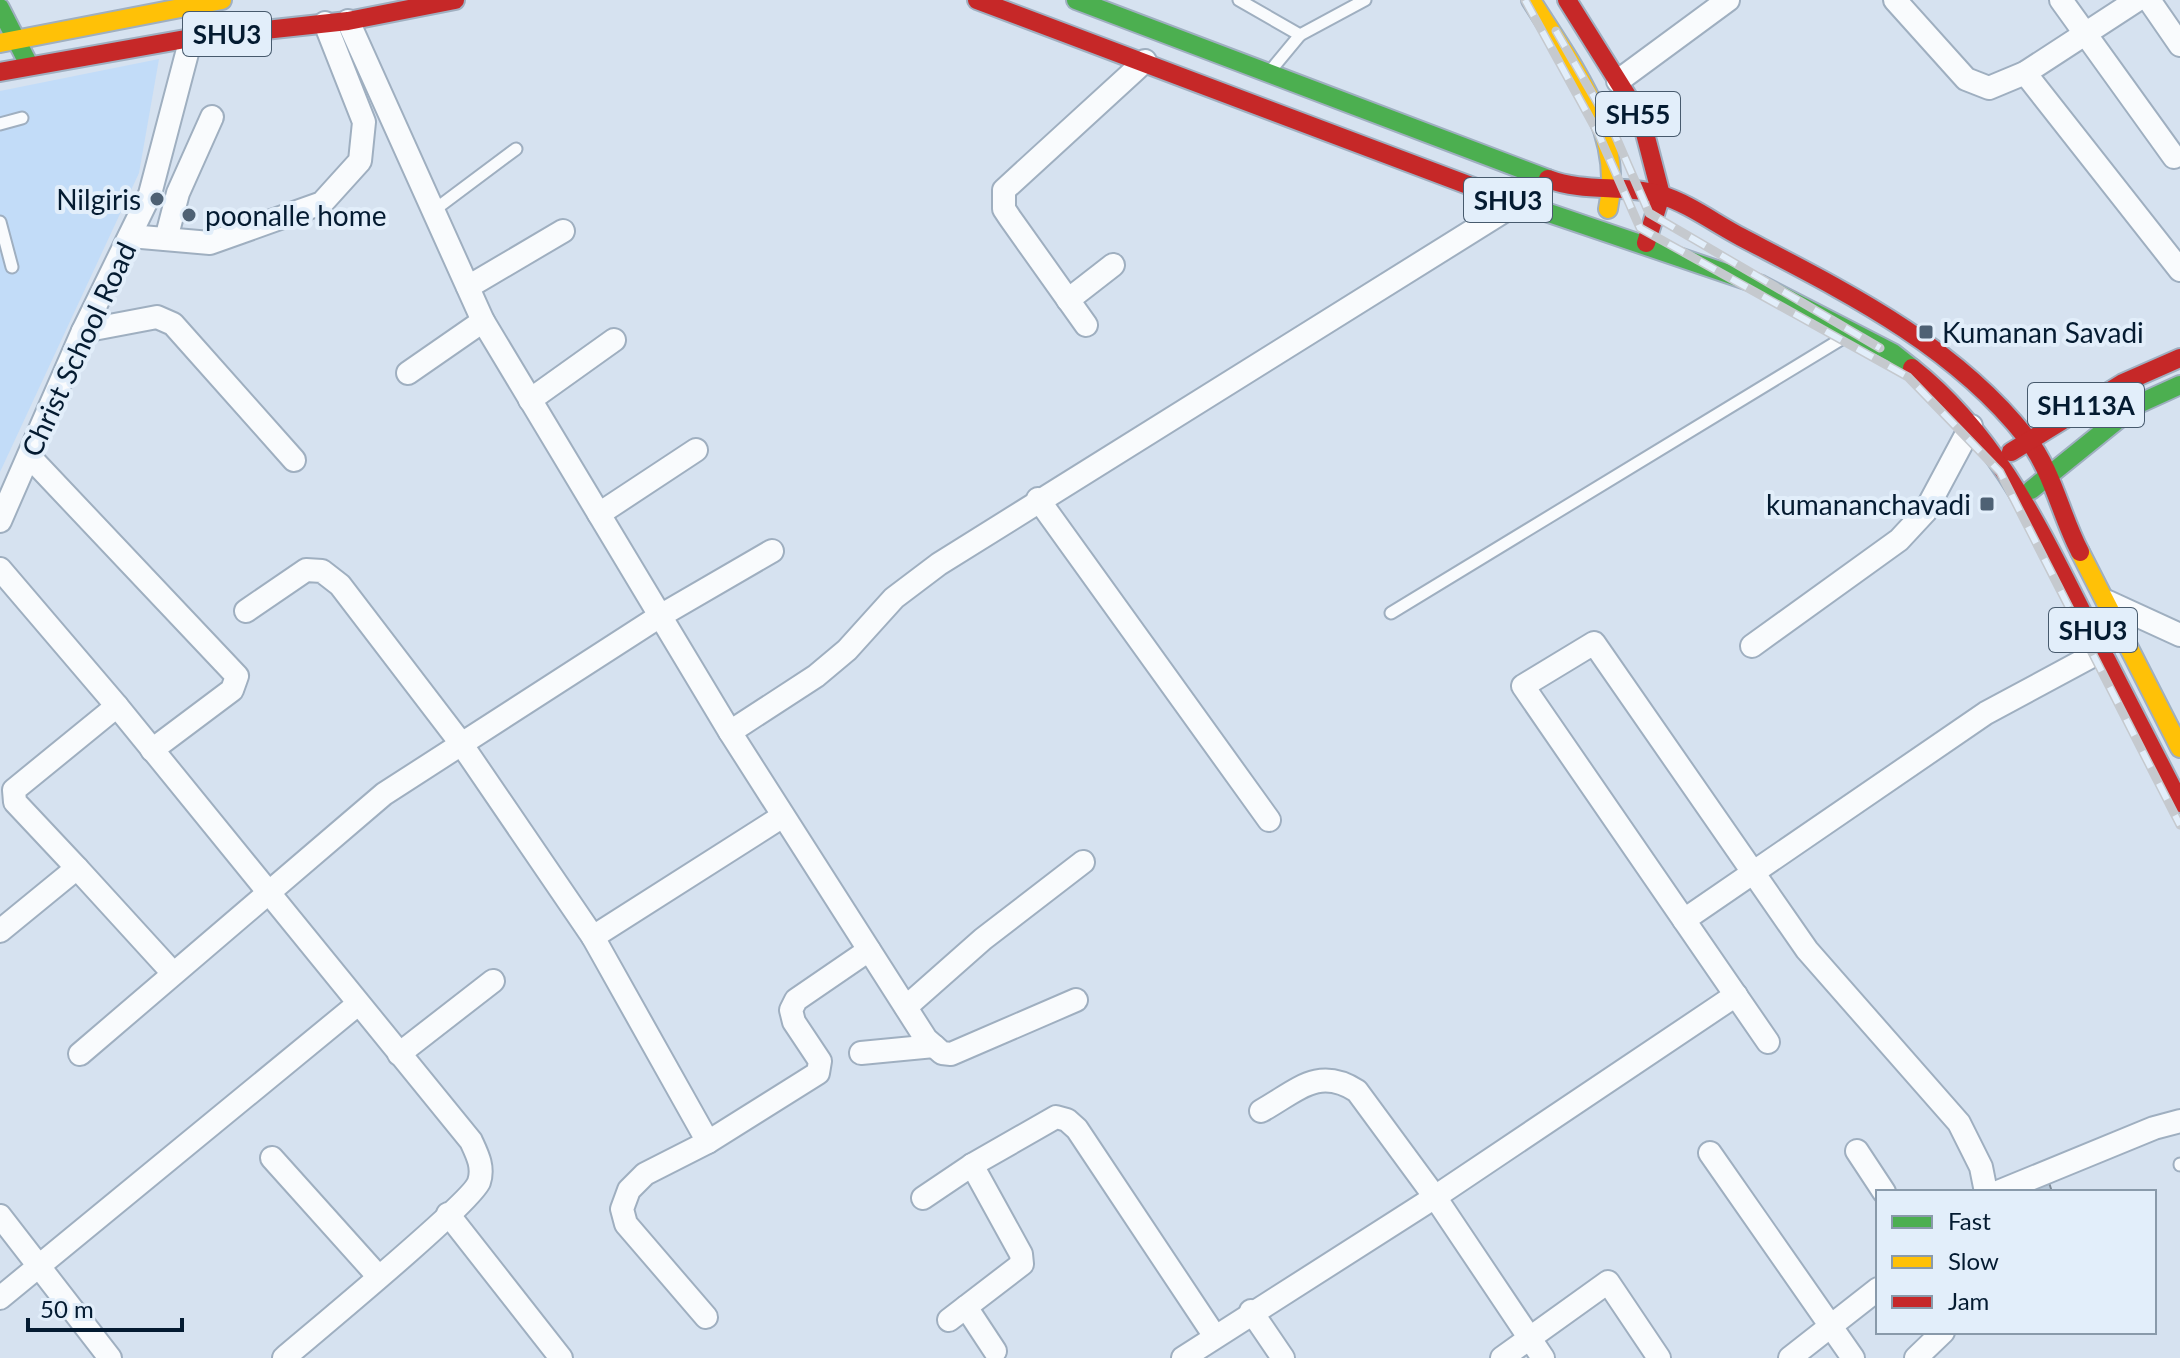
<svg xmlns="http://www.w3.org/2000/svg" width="2180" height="1358" font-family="Lato,sans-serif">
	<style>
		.built { fill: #c2dcf8 }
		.building { fill: #b6c7d8; stroke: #7f8b97; stroke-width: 2 }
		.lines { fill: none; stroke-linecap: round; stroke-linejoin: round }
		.lane-casing { stroke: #9fafc0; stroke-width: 15 }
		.street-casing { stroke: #9fafc0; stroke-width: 26 }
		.fast-casing { stroke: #9fafc0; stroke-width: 22 }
		.slow-casing { stroke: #9fafc0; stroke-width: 22 }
		.jam-casing { stroke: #9fafc0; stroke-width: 22 }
		.lane { stroke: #f9fbfd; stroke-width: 11 }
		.street { stroke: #f9fbfd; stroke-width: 22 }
		.fast { stroke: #4caf50; stroke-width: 18 }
		.slow { stroke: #ffc107; stroke-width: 18 }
		.jam { stroke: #c62828; stroke-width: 18 }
		.rail-casing { stroke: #c5c9ce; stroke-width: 9 }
		.rail { stroke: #e2eefa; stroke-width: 6; stroke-dasharray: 18; stroke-linecap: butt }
		.poi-dot { fill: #4e6174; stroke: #e2eefa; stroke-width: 3 }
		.labels { text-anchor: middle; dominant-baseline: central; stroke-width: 8; stroke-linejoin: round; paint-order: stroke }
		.shield { fill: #e2eefa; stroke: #475a6d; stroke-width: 2 }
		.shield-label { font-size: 26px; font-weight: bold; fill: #041b31 }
		.poi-label { font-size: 28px; fill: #041b31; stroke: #e2eefa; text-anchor: end }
		.street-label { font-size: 28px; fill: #041b31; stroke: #e2eefa }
	</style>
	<rect width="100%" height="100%" fill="#d6e2f0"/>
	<polygon class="built" points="159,59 139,173 0,472 0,91"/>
	<polygon class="building" points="2045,1170 2052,1192 2010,1192 2007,1184"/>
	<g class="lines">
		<g class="lane-casing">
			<g id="lane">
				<polyline points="1239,0 1300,35"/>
				<polyline points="1271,70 1300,35 1365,0"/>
				<polyline points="0,124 22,118"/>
				<polyline points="433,211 516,149"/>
				<polyline points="0,222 12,267"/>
				<polyline points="1391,613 1848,335"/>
				<polyline points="2180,1164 2180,1165"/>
			</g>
		</g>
		<g class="street-casing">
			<g id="street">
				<polyline points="1895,0 1966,79 1989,88 2025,73 2137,0"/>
				<polyline points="2061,0 2174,157"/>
				<polyline points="2149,0 2180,45"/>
				<polyline points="348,21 483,321 730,732 926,1039 942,1053 951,1054 1076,1000"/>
				<polyline points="2025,73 2180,270"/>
				<polyline points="1618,81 1728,0"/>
				<polyline points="130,236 210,243 322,203 360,161 364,122 325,23"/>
				<polyline points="166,239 178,193 212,117"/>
				<polyline points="468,287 563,231"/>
				<polyline points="1068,300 1113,265"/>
				<polyline points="1086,325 1010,218 1004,209 1004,190 1145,61"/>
				<polyline points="83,331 157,317 173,324 294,460"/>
				<polyline points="408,373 483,321"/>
				<polyline points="530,400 614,340"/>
				<polyline points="29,456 237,676 232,690 152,750"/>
				<polyline points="1038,499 1269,820"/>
				<polyline points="599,514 696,450"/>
				<polyline points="0,521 83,331 150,194 191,38"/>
				<path d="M0 569 117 706 471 1141C477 1154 484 1167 479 1182 472 1202 312 1334 284 1358"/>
				<polyline points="2108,602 2180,635"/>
				<polyline points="246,611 306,570 322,571 340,585 460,742 593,937 708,1142"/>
				<polyline points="1752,646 1899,540 1925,512 1971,426"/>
				<polyline points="730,732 816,676 847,650 894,598 939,564 1517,203 1520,196"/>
				<polyline points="77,868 15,802 14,790 117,706"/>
				<polyline points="1684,920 1986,713 2103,650"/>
				<polyline points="0,931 77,868 172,972"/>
				<polyline points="593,937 783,816"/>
				<polyline points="906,1007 983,939 1083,862"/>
				<polyline points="1768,1042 1523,686 1594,643 1807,950 1959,1123 1981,1167 1986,1192"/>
				<polyline points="861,1053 934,1046"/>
				<polyline points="80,1054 384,794 660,616 772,551"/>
				<polyline points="399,1054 493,981"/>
				<path d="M1261 1111C1297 1091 1318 1066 1357 1091L1435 1197 1543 1358"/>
				<polyline points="1857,1151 1884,1192"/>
				<polyline points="1710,1153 1853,1358"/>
				<polyline points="272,1158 378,1276"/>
				<polyline points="1998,1192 2154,1128 2180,1121"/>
				<polyline points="923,1198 972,1165 1056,1117 1067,1120 1077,1129 1214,1335"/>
				<polyline points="448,1214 561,1358"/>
				<polyline points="0,1216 110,1358"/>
				<polyline points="0,1298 358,1004"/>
				<polyline points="966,1307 995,1351"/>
				<polyline points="1251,1311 1283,1358"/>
				<polyline points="706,1317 626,1224 622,1209 629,1190 645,1174 708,1142 818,1073 820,1061 794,1022 791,1010 796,1000 869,950"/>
				<polyline points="949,1320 1022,1264 1021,1254 972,1165"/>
				<polyline points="1183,1358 1435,1197 1736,995"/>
				<polyline points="1502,1358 1608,1282 1659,1358"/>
				<polyline points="1790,1358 1878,1289"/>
				<polyline points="1916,1358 1943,1332"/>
			</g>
		</g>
		<g class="fast-casing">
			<g id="fast">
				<polyline points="1076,0 1548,179"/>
				<polyline points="0,8 28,63"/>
				<polyline points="1484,191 1761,285 1893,353 1912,368"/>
				<polyline points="2031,490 2136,405 2180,385"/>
			</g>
		</g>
		<g class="slow-casing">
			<g id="slow">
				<path d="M1531 0C1570 63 1625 131 1608 209"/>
				<polyline points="0,43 222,0"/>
				<polyline points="2080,552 2180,748"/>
			</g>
		</g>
		<g class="jam-casing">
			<g id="jam">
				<polyline points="977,0 1484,191"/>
				<polyline points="1567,0 1641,118 1661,195 1646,243"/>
				<polyline points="0,72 191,38 348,21 455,0"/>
				<path d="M1548 179C1585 193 1624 184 1661 195 1688 203 1716 224 1741 237 1844 291 1953 344 2026 437 2053 471 2060 514 2080 552"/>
				<path d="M1912 368C1993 432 2037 523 2082 612 2115 676 2147 739 2180 803"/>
				<polyline points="2011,452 2123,383 2180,358"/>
			</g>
		</g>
		<use href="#lane" class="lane"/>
		<use href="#street" class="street"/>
		<use href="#fast" class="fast"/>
		<use href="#slow" class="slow"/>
		<use href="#jam" class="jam"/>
		<g class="rail-casing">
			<g id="rail">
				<polyline points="1525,0 1598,133 1640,228 1908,377 2000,472 2180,825"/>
				<polyline points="1556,31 1612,128 1649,213 1880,348"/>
			</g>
		</g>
		<use href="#rail" class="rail"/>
	</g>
	<g class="poi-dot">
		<circle cx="157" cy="199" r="8"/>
		<circle cx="189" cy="215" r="8"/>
		<rect x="1918" y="324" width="16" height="16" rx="4"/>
		<rect x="1979" y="496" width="16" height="16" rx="4"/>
	</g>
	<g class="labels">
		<g class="shield">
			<rect x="183" y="12" width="88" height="44" rx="6"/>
			<rect x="1596" y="92" width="84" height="44" rx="6"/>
			<rect x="1464" y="178" width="88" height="44" rx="6"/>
			<rect x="2028" y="383" width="116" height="44" rx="6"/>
			<rect x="2049" y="608" width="88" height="44" rx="6"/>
		</g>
		<g class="shield-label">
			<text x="227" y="34">SHU3</text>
			<text x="1638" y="114">SH55</text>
			<text x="1508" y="200">SHU3</text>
			<text x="2086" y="405">SH113A</text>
			<text x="2093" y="630">SHU3</text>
		</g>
		<g class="poi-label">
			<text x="141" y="199">Nilgiris</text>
			<text x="205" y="215" text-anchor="start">poonalle home</text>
			<text x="1942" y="332" text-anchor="start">Kumanan Savadi</text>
			<text x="1971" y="504">kumananchavadi</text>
		</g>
		<g class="street-label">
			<text transform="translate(78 349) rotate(-65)">Christ School Road</text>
		</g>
	</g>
	<rect x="1876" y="1190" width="280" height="144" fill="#e2eefa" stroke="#899aaa" stroke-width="2"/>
	<rect x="1892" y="1216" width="40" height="12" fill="#4caf50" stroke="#899aaa" stroke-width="2"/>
	<text x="1948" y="1230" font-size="24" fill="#041b31">Fast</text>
	<rect x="1892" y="1256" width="40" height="12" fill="#ffc107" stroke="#899aaa" stroke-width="2"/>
	<text x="1948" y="1270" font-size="24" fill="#041b31">Slow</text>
	<rect x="1892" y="1296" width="40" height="12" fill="#c62828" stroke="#899aaa" stroke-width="2"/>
	<text x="1948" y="1310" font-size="24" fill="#041b31">Jam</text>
	<path d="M28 1318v12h154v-12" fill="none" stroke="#041b31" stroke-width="4"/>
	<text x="40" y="1318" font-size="24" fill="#041b31" stroke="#e2eefa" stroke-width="6" paint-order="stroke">50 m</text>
</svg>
